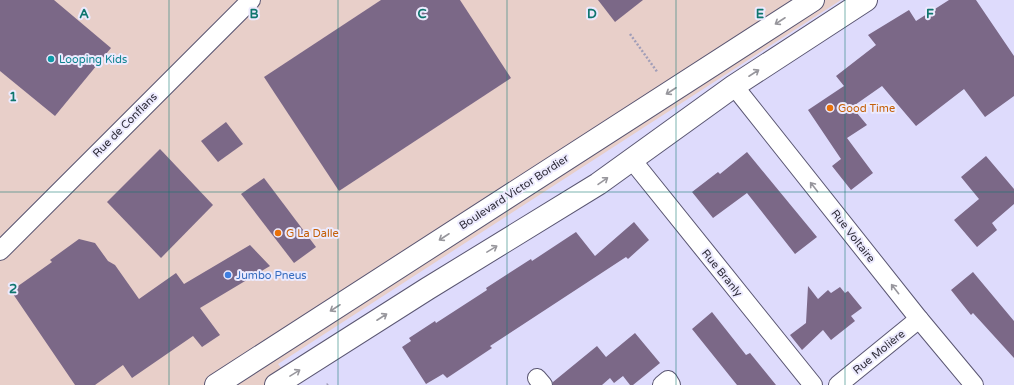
<svg xmlns="http://www.w3.org/2000/svg" width="1014" height="385" font-family="'Varela Round',sans-serif">
	<style>
		.commercial { fill: #e8cfc9 }
		.building { fill: #7b6887 }
		.lines { fill: none; stroke-linecap: round; stroke-linejoin: round }
		.minor-casing { stroke: #5a5672; stroke-width: 20 }
		.secondary-casing { stroke: #5a5672; stroke-width: 24 }
		.path { stroke: #a19eb8; stroke-width: 2.5; stroke-dasharray: 2 2; stroke-linecap: butt }
		.minor { stroke: #fff; stroke-width: 18 }
		.secondary { stroke: #fff; stroke-width: 22 }
		.oneway { stroke: #97969c }
		.grid { fill: none; stroke: #0f766e; stroke-width: 1; stroke-opacity: 0.55 }
		.culture-dot { fill: #0f9aa8; stroke: #eceafe; stroke-width: 1.5 }
		.food-dot { fill: #e8710a; stroke: #eceafe; stroke-width: 1.5 }
		.shop-dot { fill: #3f7fe0; stroke: #eceafe; stroke-width: 1.5 }
		.labels { text-anchor: middle; dominant-baseline: central; stroke-width: 4; stroke-linejoin: round; paint-order: stroke }
		.culture-label { font-size: 11px; fill: #0d838f; stroke: #eceafe; text-anchor: start }
		.food-label { font-size: 11px; fill: #c56008; stroke: #eceafe; text-anchor: start }
		.street-label { font-size: 11px; fill: #2f2d3a; stroke: #eceafe }
		.shop-label { font-size: 11px; fill: #366cbe; stroke: #eceafe; text-anchor: start }
		.grid-label { font-size: 13px; text-anchor: middle; font-weight: bold; fill: #0f766e; stroke: #eceafe; stroke-width: 4; stroke-linejoin: round; paint-order: stroke }
	</style>
	<rect width="100%" height="100%" fill="#dedbfc"/>
	<polygon class="commercial" points="0,0 841,0 278,364 295,385 0,385"/>
	<g class="building">
		<polygon points="0,0 54,0 111,48 55,116 0,71"/>
		<polygon points="381,0 460,0 511,78 339,191 264,77"/>
		<polygon points="598,0 643,0 615,22"/>
		<polygon points="949,0 976,0 1014,56 1014,96 985,117 964,89 916,126 882,86 852,107 867,125 847,138 873,173 851,190 832,166 841,159 808,110 844,86 836,76 876,45 868,35 909,10 916,21"/>
		<polygon points="226,122 243,144 218,162 201,141"/>
		<polygon points="160,149 213,205 161,258 107,202"/>
		<polygon points="747,152 817,237 795,254 747,193 713,218 692,192 718,172 720,174"/>
		<polygon points="986,156 1014,189 1014,204 992,223 997,230 977,247 954,220 979,199 961,177"/>
		<polygon points="264,178 316,247 294,263 241,194"/>
		<polygon points="634,222 649,240 628,259 626,257 490,346 492,348 447,378 443,374 426,384 402,347 411,341 409,338 435,321 436,323 487,290 486,288 531,259 532,261 576,232 595,256"/>
		<polygon points="79,239 95,243 108,261 115,265 139,299 176,273 184,284 250,245 270,266 200,308 220,335 202,347 193,336 132,378 123,365 95,385 75,385 11,291 52,262 50,260"/>
		<polygon points="973,272 1014,321 1014,358 973,313 971,315 951,290"/>
		<polygon points="808,286 818,299 828,290 831,293 840,287 845,293 848,291 862,308 851,316 855,321 831,340 823,330 802,350 790,335 806,323"/>
		<polygon points="712,312 746,355 750,353 776,385 737,385 692,329"/>
		<polygon points="635,333 660,363 633,385 630,385 623,376 614,383 610,378 602,385 553,385 553,382 597,346 606,357"/>
	</g>
	<g class="lines">
		<g class="minor-casing">
			<g id="minor">
				<polyline points="734,86 919,319 974,385"/>
				<polyline points="632,160 813,385"/>
				<polyline points="0,251 251,0"/>
				<polyline points="537,378 543,385"/>
				<polyline points="662,385 668,380 671,385"/>
				<polyline points="838,385 919,319"/>
			</g>
		</g>
		<g class="secondary-casing">
			<g id="secondary">
				<polyline points="216,385 813,0"/>
				<polyline points="276,385 427,289 598,184 734,86 866,0"/>
			</g>
		</g>
		<g class="path">
			<polyline points="630,34 658,73"/>
			<polyline points="327,385 328,384"/>
		</g>
		<use href="#minor" class="minor"/>
		<use href="#secondary" class="secondary"/>
	</g>
	<defs><path id="oneway-shaft" d="M-6 0H5M1.5-3L5.5 0L1.5 3" fill="none" stroke-width="1.6" stroke-linecap="round" stroke-linejoin="round"/></defs>
	<g class="oneway">
		<use href="#oneway-shaft" transform="translate(780 21) rotate(147)"/>
		<use href="#oneway-shaft" transform="translate(754 73) rotate(-33)"/>
		<use href="#oneway-shaft" transform="translate(671 91) rotate(147)"/>
		<use href="#oneway-shaft" transform="translate(603 181) rotate(-35)"/>
		<use href="#oneway-shaft" transform="translate(814 187) rotate(-128)"/>
		<use href="#oneway-shaft" transform="translate(444 237) rotate(147)"/>
		<use href="#oneway-shaft" transform="translate(492 249) rotate(-31)"/>
		<use href="#oneway-shaft" transform="translate(895 289) rotate(-128)"/>
		<use href="#oneway-shaft" transform="translate(335 308) rotate(147)"/>
		<use href="#oneway-shaft" transform="translate(382 317) rotate(-33)"/>
		<use href="#oneway-shaft" transform="translate(295 373) rotate(-32)"/>
	</g>
	<path class="grid" d="M169 0V385M338 0V385M507 0V385M676 0V385M845 0V385M0 192H1014"/>
	<circle class="culture-dot" cx="51" cy="59" r="4"/>
	<g class="food-dot">
		<circle cx="830" cy="108" r="4"/>
		<circle cx="278" cy="233" r="4"/>
	</g>
	<circle class="shop-dot" cx="228" cy="275" r="4"/>
	<g class="labels">
		<g class="culture-label">
			<text x="59" y="59">Looping Kids</text>
		</g>
		<g class="food-label">
			<text x="838" y="108">Good Time</text>
			<text x="286" y="233">G La Dalle</text>
		</g>
		<g class="street-label">
			<text transform="translate(125 125) rotate(-45)">Rue de Conflans</text>
			<text transform="translate(514 192) rotate(-33)">Boulevard Victor Bordier</text>
			<text transform="translate(853 236) rotate(52)">Rue Voltaire</text>
			<text transform="translate(722 273) rotate(51)">Rue Branly</text>
			<text transform="translate(879 352) rotate(-39)">Rue Molière</text>
		</g>
		<g class="shop-label">
			<text x="236" y="275">Jumbo Pneus</text>
		</g>
	</g>
	<g class="grid-label">
		<text x="84" y="18">A</text>
		<text x="254" y="18">B</text>
		<text x="422" y="18">C</text>
		<text x="592" y="18">D</text>
		<text x="760" y="18">E</text>
		<text x="930" y="18">F</text>
		<text x="13" y="101">1</text>
		<text x="13" y="293">2</text>
	</g>
</svg>
